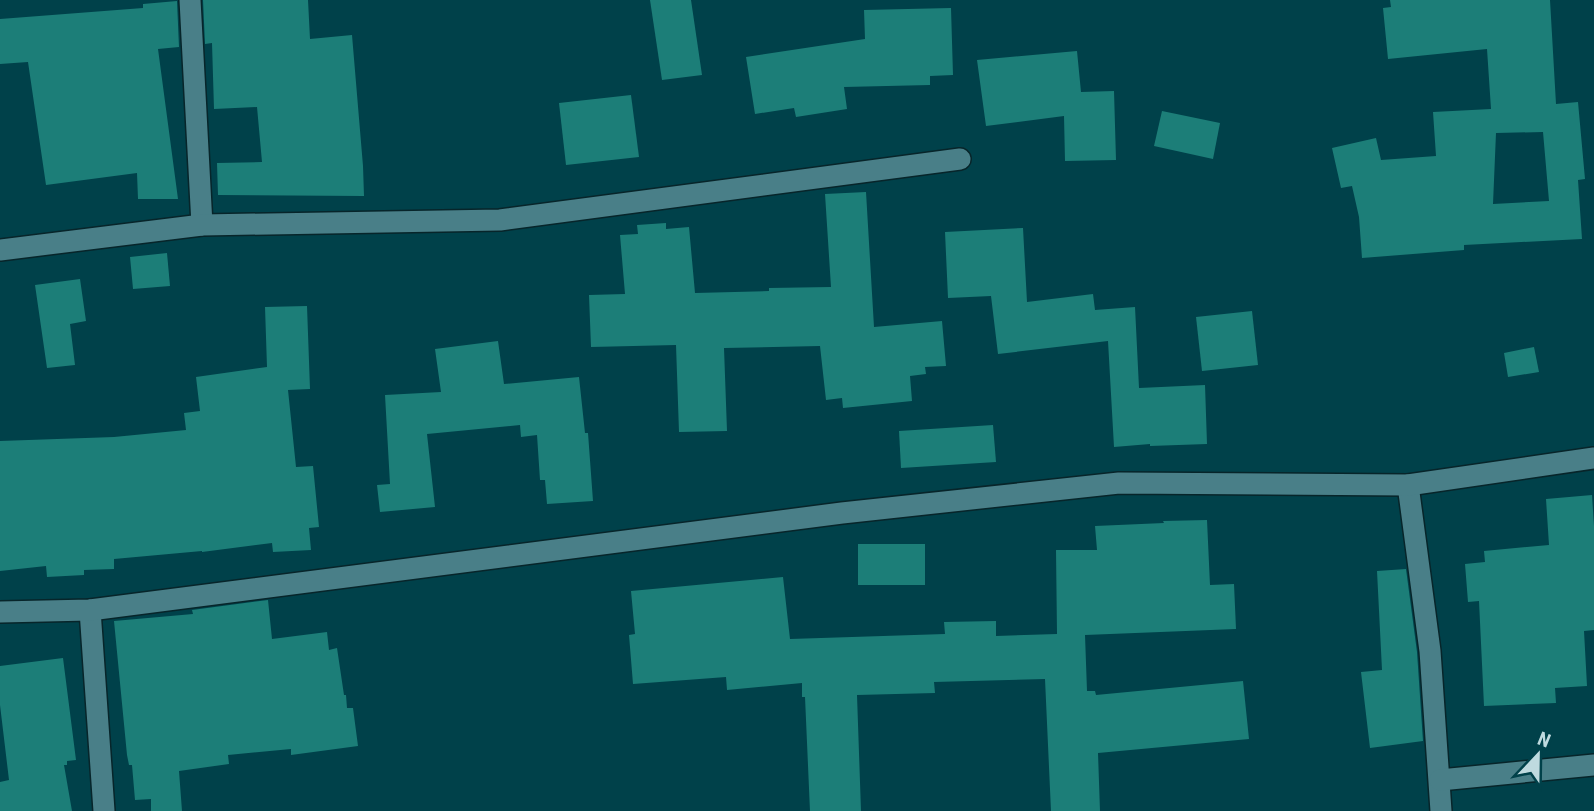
<svg xmlns="http://www.w3.org/2000/svg" width="1594" height="811" font-family="'Roboto Condensed',sans-serif">
	<style>
		.building { fill: #1c7e78; fill-rule: evenodd }
		.lines { fill: none; stroke-linecap: round; stroke-linejoin: round }
		.street-casing { stroke: #07252a; stroke-width: 24 }
		.street { stroke: #497f88; stroke-width: 21 }
	</style>
	<rect width="100%" height="100%" fill="#00414a"/>
	<g class="building">
		<polygon points="203,0 308,0 310,39 352,35 363,166 364,196 218,195 217,163 262,162 257,107 214,109 212,43 205,44"/>
		<polygon points="650,0 691,0 702,75 662,80"/>
		<path d="M1390 0H1550L1556 104 1578 102 1585 179 1578 180 1582 239 1464 245V250L1362 258 1359 217 1352 186 1341 188 1332 148 1376 138 1381 160 1436 156 1433 112 1491 109 1487 49 1388 59 1383 8 1391 7ZM1543 132 1549 201 1493 204 1496 133Z"/>
		<polygon points="177,1 179,47 158,49 178,199 138,199 137,173 46,185 28,62 0,64 0,19 143,8 143,4"/>
		<polygon points="951,8 953,75 930,76 930,85 844,87 847,109 796,117 794,108 755,114 746,57 865,39 864,10"/>
		<polygon points="1077,51 1081,92 1114,91 1116,160 1065,161 1064,116 986,126 977,60"/>
		<polygon points="631,95 639,157 566,165 559,103"/>
		<polygon points="1162,111 1220,123 1213,159 1154,146"/>
		<polygon points="866,192 874,327 942,321 946,366 925,367 926,374 910,376 912,401 843,408 842,398 826,400 820,346 724,348 727,431 679,432 676,345 591,347 589,295 625,294 620,235 638,234 637,225 666,223 666,229 689,227 695,293 769,291 769,288 831,287 825,194"/>
		<polygon points="1023,228 1027,302 1093,294 1095,310 1135,307 1139,388 1205,385 1207,444 1150,446 1150,444 1114,447 1108,341 998,354 991,296 948,298 945,232"/>
		<polygon points="167,253 170,286 133,289 130,257"/>
		<polygon points="80,279 86,321 70,324 75,365 47,368 35,285"/>
		<polygon points="307,306 310,389 288,390 296,467 313,466 319,527 309,528 311,550 273,552 272,543 202,552 202,551 114,559 114,569 84,570 84,575 47,577 46,566 0,571 0,441 114,437 186,430 184,413 200,411 196,377 267,367 265,307"/>
		<polygon points="1252,311 1258,365 1202,371 1196,317"/>
		<polygon points="498,341 504,384 579,377 585,433 588,433 593,501 547,504 545,480 540,480 537,435 521,437 520,425 427,434 435,507 380,512 377,485 390,484 385,395 441,392 435,349"/>
		<polygon points="1534,347 1539,372 1508,377 1504,353"/>
		<polygon points="993,425 996,462 901,468 899,431"/>
		<polygon points="1592,495 1594,526 1594,630 1584,631 1587,686 1555,688 1556,703 1484,706 1479,601 1468,602 1465,564 1485,562 1484,551 1549,545 1546,499"/>
		<polygon points="1207,520 1210,585 1234,584 1236,629 1085,635 1087,691 1095,691 1096,695 1243,681 1249,739 1098,753 1100,811 1051,811 1045,679 934,682 935,693 857,695 861,811 810,811 805,697 802,697 802,683 727,690 726,677 633,684 629,635 635,634 631,591 783,577 790,639 945,634 944,622 996,621 996,636 1057,634 1056,550 1097,550 1095,526 1164,523 1163,521"/>
		<rect x="858" y="544" width="67" height="41"/>
		<polygon points="1406,569 1417,652 1423,741 1370,748 1361,672 1382,670 1377,571"/>
		<polygon points="268,600 272,639 327,632 329,650 337,648 344,695 346,695 347,708 353,708 358,746 291,755 291,749 228,755 229,764 179,771 182,811 151,811 151,799 135,800 132,765 129,765 127,755 114,621 193,614 192,610"/>
		<polygon points="63,658 76,760 67,761 67,765 64,765 72,811 0,811 0,782 9,780 0,705 0,666"/>
	</g>
	<g class="lines">
		<g class="street-casing">
			<g id="street">
				<polyline points="190,0 202,225"/>
				<polyline points="0,250 202,225 500,220 960,159"/>
				<polyline points="1408,485 1430,651 1441,811"/>
				<polyline points="90,610 104,811"/>
				<polyline points="0,612 90,610 842,513 1119,483 1408,485 1594,458"/>
				<polyline points="1440,780 1594,765"/>
			</g>
		</g>
		<use href="#street" class="street"/>
	</g>
	<g transform="translate(1538 755) rotate(22)" stroke="#00414a" stroke-width="5" paint-order="stroke">
	<path d="M0-5L12 26L0 18L-12 26Z" fill="#bfdadf"/>
	<text y="-10" font-size="19" font-weight="bold" text-anchor="middle" fill="#bfdadf">N</text>
	</g>
</svg>
